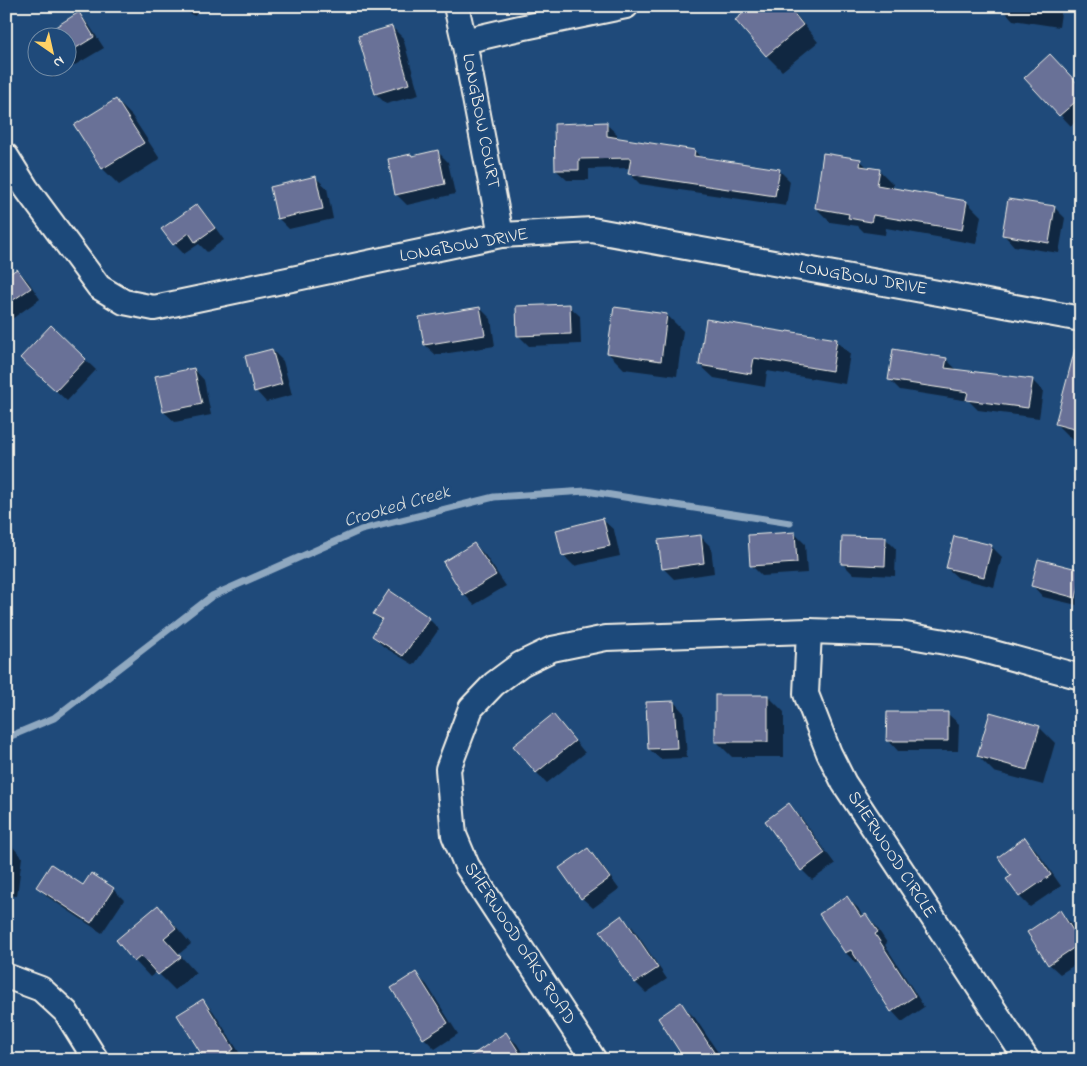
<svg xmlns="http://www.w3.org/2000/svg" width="1087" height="1066" font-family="'Indie Flower',sans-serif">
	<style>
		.shadow { fill: #0007 }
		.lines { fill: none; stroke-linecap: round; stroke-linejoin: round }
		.stream { stroke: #8fa8c0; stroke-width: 7 }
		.building { fill: #697197; stroke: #f4f1e8 }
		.minor-casing { stroke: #f4f1e8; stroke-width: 28 }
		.minor { stroke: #1f4a7a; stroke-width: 24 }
		.labels { text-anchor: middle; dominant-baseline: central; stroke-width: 5; stroke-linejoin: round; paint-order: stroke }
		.street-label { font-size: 18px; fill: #f4f1e8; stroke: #1f4a7a }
		.water-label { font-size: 19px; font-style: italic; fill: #dbdfde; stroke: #1f4a7a }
	</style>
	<rect width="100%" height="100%" fill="#1f4a7a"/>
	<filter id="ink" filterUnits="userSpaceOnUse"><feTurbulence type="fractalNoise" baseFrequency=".02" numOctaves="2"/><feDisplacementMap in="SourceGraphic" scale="10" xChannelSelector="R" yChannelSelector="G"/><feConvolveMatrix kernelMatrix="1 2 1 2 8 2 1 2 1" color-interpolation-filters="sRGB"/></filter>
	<g filter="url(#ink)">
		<g class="shadow">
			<polygon points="174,6 200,6 195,16"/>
			<polygon points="754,6 789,6 818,42 782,71 766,55"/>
			<polygon points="1000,6 1062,6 1059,27 1013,20"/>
			<polygon points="79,14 89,25 104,48 53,78 43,68 68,68 68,38"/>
			<polygon points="392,27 403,38 419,95 386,104 376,94"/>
			<polygon points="38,39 38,58 29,44"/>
			<polygon points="1026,79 1081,88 1081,117 1071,126"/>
			<polygon points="116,100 132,116 160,159 119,185 103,169 76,125"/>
			<polygon points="606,124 617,134 617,139 695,151 701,158 779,170 790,181 786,206 640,184 630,174 630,168 589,169 589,180 567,180 556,170"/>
			<polygon points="438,152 448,162 455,194 407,205 396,194 413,157"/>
			<polygon points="860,160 869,169 879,170 893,184 893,189 967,202 981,216 976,244 886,228 885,235 864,232 858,226 830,222 816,208"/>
			<polygon points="316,178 327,188 333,219 289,229 278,218"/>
			<polygon points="197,205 207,216 224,240 207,252 199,244 184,254 174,244"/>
			<polygon points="1054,207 1065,218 1059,253 1014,246 1004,235"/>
			<polygon points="6,265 13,273 17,270 28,281 40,299 9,321 6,318"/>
			<polygon points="569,306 580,316 581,344 529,346 518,335"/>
			<polygon points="480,308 491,319 495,346 436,355 425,345"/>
			<polygon points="667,315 683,331 677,376 624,369 608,353"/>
			<polygon points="51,327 96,370 67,401 32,368"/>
			<polygon points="836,340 850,354 845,384 767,371 765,387 714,378 700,365"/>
			<polygon points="272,350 283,361 292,395 266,402 256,391"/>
			<polygon points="946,359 957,370 1032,380 1043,391 1039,418 978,410 969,401 900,390 889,379"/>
			<polygon points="194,369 204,380 211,415 175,422 164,412"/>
			<polygon points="1081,384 1081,442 1072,440 1056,424"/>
			<polygon points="603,520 614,530 620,556 574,566 563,555"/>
			<polygon points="794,533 805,544 807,573 762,576 751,565"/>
			<polygon points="700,536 711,547 714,573 674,579 663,568"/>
			<polygon points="885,538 896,549 895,576 853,574 843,564"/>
			<polygon points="474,544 485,555 506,586 474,605 464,594"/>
			<polygon points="991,546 1002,557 994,587 958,578 947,568"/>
			<polygon points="1081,571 1081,606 1043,597 1033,586"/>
			<polygon points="374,613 429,619 439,629 414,665 384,647 373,636 382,622"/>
			<polygon points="768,696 784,712 784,757 732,757 716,741"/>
			<polygon points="674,702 684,713 687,758 660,759 649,749"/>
			<polygon points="948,714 959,724 958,751 898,751 888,740"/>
			<polygon points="553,715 563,726 585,753 547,783 537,773 515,746"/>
			<polygon points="1039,727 1055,743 1043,785 994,772 978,756"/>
			<polygon points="789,805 800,816 835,864 812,880 802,870"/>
			<polygon points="1025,839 1036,850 1061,886 1030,907 1020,897 1008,880 1013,876"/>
			<polygon points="6,846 12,846 22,857 17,896 6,895"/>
			<polygon points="588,849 598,860 619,889 593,908 582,898"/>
			<polygon points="91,875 113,889 124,900 102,933 48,897 38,887 84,886"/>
			<polygon points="847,898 858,908 863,917 866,916 876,926 887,943 885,945 924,1007 902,1022 892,1011 860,961 856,963 846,953"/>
			<polygon points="158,907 173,923 191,944 179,954 196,973 175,990 157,972 150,977 135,961"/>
			<polygon points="1059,912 1070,922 1081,939 1081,961 1060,974 1049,964"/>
			<polygon points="622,917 633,928 667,979 646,993 636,983 601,931"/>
			<polygon points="416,974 427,985 458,1034 435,1049 424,1038 393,989"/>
			<polygon points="203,1000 213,1011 244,1060 207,1060"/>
			<polygon points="681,1004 695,1018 723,1060 687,1060"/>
			<polygon points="506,1034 517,1044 527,1060 469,1060"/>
			<polygon points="957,1056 960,1060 951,1060"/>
		</g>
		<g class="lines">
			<polyline class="stream" points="6,738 54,718 212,596 361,530 494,497 586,491 790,523"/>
		</g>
		<g class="building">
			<polygon points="752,6 788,6 803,25 766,56 735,20"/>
			<polygon points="79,12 94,37 68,53 68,38 38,38"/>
			<polygon points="392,26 409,84 375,94 358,36"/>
			<polygon points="1050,54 1081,87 1081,97 1059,116 1024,78"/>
			<polygon points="116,99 144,143 102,169 74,125"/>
			<polygon points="607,122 607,136 695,150 694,156 780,169 775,196 628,174 631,158 579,159 579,170 555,170 554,124"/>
			<polygon points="438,150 445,184 395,195 388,159 411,154 412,156"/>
			<polygon points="823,153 861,159 860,166 880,169 877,185 967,201 962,230 873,215 871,222 848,218 849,214 815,208"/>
			<polygon points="316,176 323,209 277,219 270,187"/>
			<polygon points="1008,199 1055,206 1049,243 1002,235"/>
			<polygon points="197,204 215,228 195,242 189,233 173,245 161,229"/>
			<polygon points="17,269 31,288 6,305 6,276"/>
			<polygon points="570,304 571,334 517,336 516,306"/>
			<polygon points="480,307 485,335 424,345 419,317"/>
			<polygon points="614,307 667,314 661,361 607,353"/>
			<polygon points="706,319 786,332 787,331 837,339 832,371 754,358 751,374 699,365"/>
			<polygon points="51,325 86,359 56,391 20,358"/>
			<polygon points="272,349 282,384 254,392 245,356"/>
			<polygon points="893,349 947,358 945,368 1033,379 1028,408 966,400 968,392 888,380"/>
			<polygon points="1075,349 1081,350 1081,431 1055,424"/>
			<polygon points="194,368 202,404 163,412 155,376"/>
			<polygon points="603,518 610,546 562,556 556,530"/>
			<polygon points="795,532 797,563 750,566 748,535"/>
			<polygon points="701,535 704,563 662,569 658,540"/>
			<polygon points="842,536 886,537 885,566 841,564"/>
			<polygon points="954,536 992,545 984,577 946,568"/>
			<polygon points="474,543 496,575 463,595 443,562"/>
			<polygon points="1038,559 1081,570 1081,578 1076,598 1031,586"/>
			<polygon points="389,590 430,618 403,656 372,636 382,619 373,614"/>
			<rect x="715" y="695" width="53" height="47"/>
			<polygon points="674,701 677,748 648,749 646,702"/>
			<polygon points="887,712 948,712 948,741 886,741"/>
			<polygon points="990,712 1040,726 1027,770 977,756"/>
			<polygon points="553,714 575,741 536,773 513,746"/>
			<polygon points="789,803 825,853 801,871 765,821"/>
			<polygon points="1025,837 1051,875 1019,897 1006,879 1011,876 998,857"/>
			<polygon points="588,848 610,878 581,899 559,868"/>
			<polygon points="51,864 83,885 91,873 114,888 91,923 36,887"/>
			<polygon points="847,896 861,917 866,914 878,932 875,934 915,996 891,1012 851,950 845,953 819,914"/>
			<polygon points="158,905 176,928 164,938 181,957 158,975 141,956 134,962 116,940"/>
			<polygon points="1060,910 1081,943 1048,965 1027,932"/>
			<polygon points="622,915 658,968 635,983 600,931"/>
			<polygon points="416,972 448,1023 423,1039 391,988"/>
			<polygon points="203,999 234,1049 218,1060 205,1060 177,1015"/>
			<polygon points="681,1002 719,1060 685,1060 658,1018"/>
			<polygon points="506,1032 524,1060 465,1060"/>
		</g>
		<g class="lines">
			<g class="minor-casing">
				<g id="minor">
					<polyline points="456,6 464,41 501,235"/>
					<polyline points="464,41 520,28 626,6"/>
					<polyline points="6,156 26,188 99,287 124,302 154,308 501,235 592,230 1081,319"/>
					<polyline points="809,631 806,694 829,753 844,783 1027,1060"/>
					<polyline points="6,976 41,989 66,1012 96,1060"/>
					<polyline points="594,1060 467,866 454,835 448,769 471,708 494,684 521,664 552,649 606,638 809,631 900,634 968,646 1081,677"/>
				</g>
			</g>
			<use href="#minor" class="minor"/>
		</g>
	</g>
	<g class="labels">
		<g class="street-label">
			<text transform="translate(480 121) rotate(79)">LONGBOW COURT</text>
			<text transform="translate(464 246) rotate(-10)">LONGBOW DRIVE</text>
			<text transform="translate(863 279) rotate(10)">LONGBOW DRIVE</text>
			<text transform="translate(891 855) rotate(57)">SHERWOOD CIRCLE</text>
			<text transform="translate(519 944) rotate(57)">SHERWOOD OAKS ROAD</text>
		</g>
		<g class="water-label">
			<text transform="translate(397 507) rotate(-16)">Crooked Creek</text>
		</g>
	</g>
	<rect width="1087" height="1066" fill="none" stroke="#1f4a7a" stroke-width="25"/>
	<rect x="12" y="12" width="1062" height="1041" fill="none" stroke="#f4f1e8" stroke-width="2" filter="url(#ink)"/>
	<g transform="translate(52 52) rotate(146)"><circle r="24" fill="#1f4a7a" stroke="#748da6"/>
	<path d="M0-4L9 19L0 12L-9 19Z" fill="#ffd166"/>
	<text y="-8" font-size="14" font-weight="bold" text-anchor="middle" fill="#f4f1e8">N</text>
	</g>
</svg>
